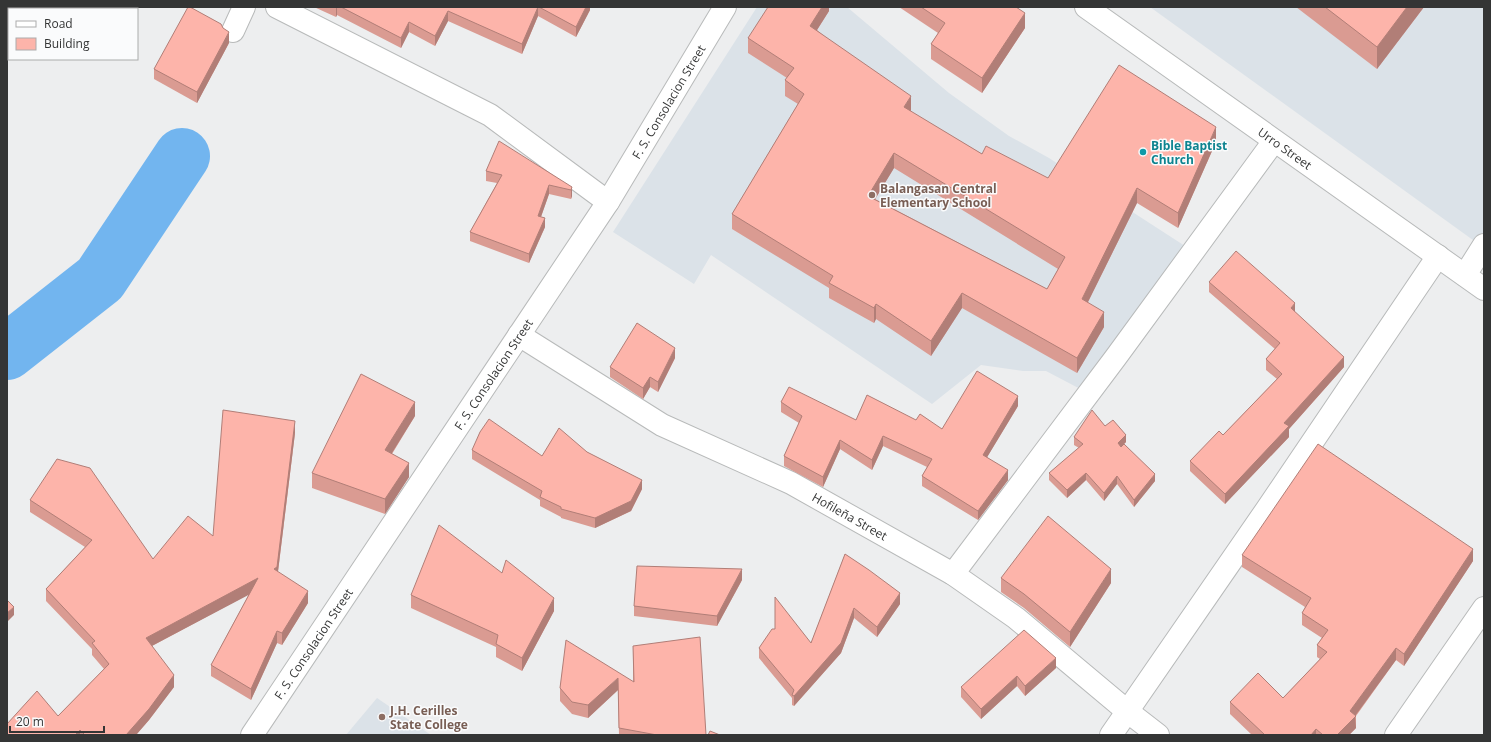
<svg xmlns="http://www.w3.org/2000/svg" width="1491" height="742" font-family="'Open Sans',sans-serif">
	<style>
		.built { fill: #dbe2e8 }
		.lines { fill: none; stroke-linecap: round; stroke-linejoin: round }
		.river { stroke: #72b5ef; stroke-width: 56 }
		.minor-casing { stroke: #b8baba; stroke-width: 24 }
		.minor { stroke: #fff; stroke-width: 22 }
		.wall { fill: #da9b92; fill-rule: evenodd }
		.shaded-wall { fill: #b17e77 }
		.building { fill: #fdb4aa; stroke: #b17e77; fill-rule: evenodd }
		.culture-dot { fill: #0f9aa8; stroke: #fafbfc; stroke-width: 1.5 }
		.education-dot { fill: #8d6e63; stroke: #fafbfc; stroke-width: 1.5 }
		.labels { text-anchor: middle; dominant-baseline: central; stroke-width: 3; stroke-linejoin: round; paint-order: stroke }
		.street-label { font-size: 12px; fill: #343535; stroke: #fafbfc }
		.culture-label { font-size: 12px; font-weight: bold; fill: #0d838f; stroke: #fafbfc; text-anchor: start }
		.education-label { font-size: 12px; font-weight: bold; fill: #785e54; stroke: #fafbfc; text-anchor: start }
	</style>
	<rect width="100%" height="100%" fill="#edeeef"/>
	<g class="built">
		<polygon points="757,7 847,7 949,93 1009,136 1049,158 1185,246 1086,392 1046,371 1023,371 981,365 932,404 711,255 694,284 613,232"/>
		<polygon points="1150,7 1484,7 1484,248"/>
		<polygon points="377,698 431,735 346,735"/>
	</g>
	<g class="lines">
		<polyline class="river" points="7,352 100,279 182,156"/>
		<g class="minor-casing">
			<g id="minor">
				<polyline points="277,7 490,115 608,202"/>
				<path id="s1" d="M1086 7 1484 289"/>
				<polyline points="233,31 244,7"/>
				<polyline points="1465,275 1484,245"/>
				<path id="s2" d="M519 335 662 425 791 483 953 574 1016 618 1127 711 1158 735"/>
				<polyline points="953,574 1116,357 1274,141"/>
				<path id="s3" d="M252 735 608 202 725 7"/>
				<polyline points="1111,735 1267,509 1438,256"/>
				<polyline points="1396,735 1484,608"/>
			</g>
		</g>
		<use href="#minor" class="minor"/>
	</g>
	<g class="wall">
		<polygon points="314,7 590,7 590,10 576,37 538,16 522,54 448,21 435,46 409,32 401,48 337,15 336,17"/>
		<path d="M829 7V11L817 30 911 111V112L982 154 1048 178 1216 142 1178 228 1137 203 1088 302 1104 327 1077 373 962 308 931 356 876 319 874 323 829 298V288L732 229V214L798 104 785 96V80L787 78 748 53V38ZM894 168 1058 269 1047 289 875 199Z"/>
		<polygon points="899,7 1016,7 1025,28 982,93 931,59 931,44 938,33"/>
		<polygon points="1296,7 1424,7 1377,69"/>
		<polygon points="229,43 197,103 154,79 154,69"/>
		<polygon points="486,171 572,187 572,196 571,199 549,194 541,217 545,227 529,263 470,241 470,232 497,183 486,181"/>
		<polygon points="1209,282 1295,312 1344,367 1289,429 1289,437 1225,504 1190,471 1190,461 1223,435 1277,379 1266,370 1266,359 1275,349 1209,292"/>
		<polygon points="675,358 658,392 650,387 643,399 610,377 610,367"/>
		<polygon points="781,402 856,420 916,420 942,429 1018,406 987,457 1008,480 978,520 922,486 922,476 927,467 883,446 872,470 840,449 823,487 784,466 784,456 799,423 781,412"/>
		<polygon points="415,416 392,454 409,477 385,514 312,488 312,473"/>
		<polygon points="1105,426 1126,442 1124,444 1155,481 1134,507 1117,484 1104,501 1086,480 1067,498 1049,480 1049,473 1079,448 1074,445 1074,437"/>
		<polygon points="295,433 278,572 308,603 282,645 277,643 251,700 211,676 211,665 249,594 152,646 174,687 149,720 136,735 7,735 58,716 104,669 92,655 92,649 46,601 46,589 85,547 30,512 30,500 153,559 213,536"/>
		<polygon points="472,450 542,456 587,452 642,489 631,511 595,528 561,518 561,517 540,506 540,500 472,459"/>
		<polygon points="845,554 900,604 877,637 854,618 841,653 794,706 792,705 792,698 759,658 759,648 811,643"/>
		<polygon points="1242,555 1473,561 1404,666 1396,660 1356,716 1356,728 1349,735 1252,735 1230,714 1230,702 1283,698 1320,659 1317,657 1317,645 1322,638 1302,625 1302,613 1305,607 1242,567"/>
		<polygon points="502,573 554,611 522,671 496,657 496,647 411,608 411,595"/>
		<polygon points="1001,578 1111,583 1070,647 1024,608 1001,592"/>
		<polygon points="742,580 717,626 634,616 634,606"/>
		<polygon points="633,646 706,735 619,735 618,690 588,718 572,714 560,701 560,688 633,682"/>
		<polygon points="1056,668 1025,696 1017,686 981,719 961,697 961,687"/>
	</g>
	<g class="shaded-wall">
		<polygon points="336,7 337,7 337,15 336,17"/>
		<polygon points="538,7 538,16 522,54 522,44"/>
		<polygon points="586,7 590,7 590,10 576,37 576,27"/>
		<polygon points="822,7 829,7 829,11 810,41 810,26"/>
		<polygon points="1407,7 1424,7 1377,69 1377,47"/>
		<polygon points="448,11 448,21 435,46 435,36"/>
		<polygon points="1025,13 1025,28 982,93 982,78"/>
		<polygon points="409,22 409,32 401,48 401,38"/>
		<polygon points="229,32 229,43 197,103 197,92"/>
		<polygon points="911,96 911,111 904,122 904,107"/>
		<polygon points="1216,127 1216,142 1178,228 1178,213"/>
		<polygon points="894,153 894,168 868,211 868,196"/>
		<polygon points="549,185 549,194 538,225 538,216"/>
		<polygon points="572,187 572,196 571,199 571,190"/>
		<polygon points="1137,188 1137,203 1082,314 1082,299"/>
		<polygon points="545,218 545,227 529,263 529,254"/>
		<polygon points="962,293 962,308 931,356 931,341"/>
		<polygon points="1295,303 1295,313 1291,308"/>
		<polygon points="876,304 876,319 874,323 874,308"/>
		<polygon points="1104,312 1104,327 1077,373 1077,358"/>
		<polygon points="675,348 675,358 658,392 658,382"/>
		<polygon points="1344,357 1344,367 1289,429 1289,437 1225,504 1225,494 1284,423"/>
		<polygon points="650,377 650,387 643,399 643,388"/>
		<polygon points="1018,396 1018,406 983,464 983,455"/>
		<polygon points="415,402 415,416 385,464 385,450"/>
		<polygon points="295,421 295,433 277,579 274,569"/>
		<polygon points="1126,435 1126,442 1118,450 1118,443"/>
		<polygon points="883,436 883,446 872,470 872,460"/>
		<polygon points="840,440 840,449 823,487 823,477"/>
		<polygon points="409,463 409,477 385,514 385,499"/>
		<polygon points="1008,470 1008,480 978,520 978,511"/>
		<polygon points="1086,473 1086,480 1067,498 1067,490"/>
		<polygon points="1155,474 1155,481 1134,507 1134,500"/>
		<polygon points="1117,476 1117,484 1104,501 1104,493"/>
		<polygon points="642,480 642,489 631,511 595,528 595,518"/>
		<polygon points="1473,549 1473,561 1404,666 1404,654"/>
		<polygon points="742,569 742,580 717,626 717,616"/>
		<polygon points="1111,569 1111,583 1070,647 1070,632"/>
		<polygon points="258,578 258,590 146,649 146,638"/>
		<polygon points="308,591 308,603 282,645 282,633"/>
		<polygon points="900,593 900,604 877,637 877,627"/>
		<polygon points="554,598 554,611 522,671 522,658"/>
		<polygon points="14,607 14,615 7,622 7,613"/>
		<polygon points="854,608 854,618 841,653 794,706 794,696"/>
		<polygon points="277,631 277,643 251,700 251,689"/>
		<polygon points="1396,648 1396,660 1355,716 1356,728 1349,735 1337,735 1350,711"/>
		<polygon points="1056,658 1056,668 1025,696 1025,686"/>
		<polygon points="174,675 174,687 149,720 136,735 126,735"/>
		<polygon points="1017,676 1017,686 981,719 981,709"/>
		<polygon points="618,678 618,690 588,718 588,705"/>
		<polygon points="1316,729 1316,735 1311,735"/>
		<polygon points="80,730 80,735 75,735"/>
	</g>
	<g class="building">
		<polygon points="188,7 190,7 221,24 223,28 229,32 197,92 154,69"/>
		<polygon points="341,7 538,7 522,44 448,11 435,36 409,22 401,38"/>
		<polygon points="539,7 586,7 576,27"/>
		<path d="M768 7H822L810 26 911 96 904 107 982 154 986 146 1048 178 1119 65 1216 127 1178 213 1137 188 1082 299 1104 312 1077 358 962 293 931 341 876 304 874 308 829 283 833 276 732 214 804 94 785 80 794 68 748 38ZM894 153 1065 257 1047 289 868 196Z"/>
		<polygon points="921,7 1016,7 1025,13 982,78 931,44 945,23"/>
		<polygon points="1325,7 1407,7 1377,47"/>
		<polygon points="499,141 572,187 571,190 549,185 538,216 545,218 529,254 470,232 502,175 486,171"/>
		<polygon points="1236,251 1295,303 1291,308 1344,357 1284,423 1289,426 1225,494 1190,461 1219,431 1223,435 1282,374 1266,359 1280,343 1209,282"/>
		<polygon points="637,323 675,348 658,382 650,377 643,388 610,367"/>
		<polygon points="977,371 1018,396 983,455 1008,470 978,511 922,476 932,459 883,436 872,460 840,440 823,477 784,456 802,416 781,402 789,387 856,420 867,395 916,420 920,414 942,429"/>
		<polygon points="361,374 415,402 385,450 409,463 385,499 312,473"/>
		<polygon points="223,410 295,421 277,567 274,569 308,591 282,633 277,631 251,689 211,665 258,578 146,638 174,675 149,709 126,735 85,735 80,730 75,735 7,735 7,724 37,691 58,716 109,664 92,643 95,641 46,589 92,540 30,500 57,459 90,468 153,559 188,516 213,536"/>
		<polygon points="1092,410 1105,426 1113,420 1126,435 1118,443 1121,447 1124,444 1155,474 1134,500 1117,476 1104,493 1086,473 1067,490 1049,473 1083,444 1074,437"/>
		<polygon points="489,419 542,456 559,428 587,452 642,480 631,501 595,518 561,509 561,507 540,497 542,491 472,450 480,432"/>
		<polygon points="1318,444 1473,549 1404,654 1396,648 1350,711 1356,716 1337,735 1323,735 1316,729 1311,735 1265,735 1230,702 1258,673 1283,698 1327,652 1317,645 1328,630 1302,613 1311,598 1242,555"/>
		<polygon points="1048,516 1111,569 1070,632 1024,594 1001,578"/>
		<polygon points="439,525 502,573 506,560 554,598 522,658 496,644 498,635 411,595"/>
		<polygon points="845,554 869,570 900,593 877,627 854,608 841,643 794,696 792,695 794,690 759,648 772,629 775,629 775,597 811,643"/>
		<polygon points="637,566 742,569 717,616 634,606"/>
		<polygon points="7,600 14,607 7,613"/>
		<polygon points="1024,630 1056,658 1025,686 1017,676 981,709 961,687"/>
		<polygon points="700,637 706,735 657,735 619,728 618,678 588,705 572,702 560,688 566,640 634,682 633,646"/>
		<polygon points="710,731 720,735 708,735"/>
	</g>
	<circle class="culture-dot" cx="1143" cy="152" r="4"/>
	<g class="education-dot">
		<circle cx="872" cy="195" r="4"/>
		<circle cx="382" cy="717" r="4"/>
	</g>
	<g class="labels">
		<g class="street-label">
			<text stroke="none"><textPath href="#s3" startOffset="758">F. S. Consolacion Street</textPath></text>
			<text stroke="none"><textPath href="#s1" startOffset="244">Urro Street</textPath></text>
			<text stroke="none"><textPath href="#s3" startOffset="434">F. S. Consolacion Street</textPath></text>
			<text stroke="none"><textPath href="#s2" startOffset="378">Hofileña Street</textPath></text>
			<text stroke="none"><textPath href="#s3" startOffset="110">F. S. Consolacion Street</textPath></text>
		</g>
		<g class="culture-label">
			<text x="1151" y="145">Bible Baptist<tspan x="1151" dy="14">Church</tspan></text>
		</g>
		<g class="education-label">
			<text x="880" y="188">Balangasan Central<tspan x="880" dy="14">Elementary School</tspan></text>
			<text x="390" y="710">J.H. Cerilles<tspan x="390" dy="14">State College</tspan></text>
		</g>
	</g>
	<rect width="1491" height="742" fill="none" stroke="#343535" stroke-width="16"/>
	<rect x="8" y="8" width="130" height="52" fill="#fafbfc" stroke="#abacac"/>
	<rect x="16" y="21" width="20" height="6" fill="#ffffff" stroke="#abacac"/>
	<text x="44" y="28" font-size="12" fill="#343535">Road</text>
	<rect x="16" y="38" width="20" height="12" fill="#fdb4aa" stroke="#abacac"/>
	<text x="44" y="48" font-size="12" fill="#343535">Building</text>
	<path d="M10 726v6h94v-6" fill="none" stroke="#343535" stroke-width="2"/>
	<text x="16" y="726" font-size="12" fill="#343535" stroke="#fafbfc" stroke-width="3" paint-order="stroke">20 m</text>
</svg>
